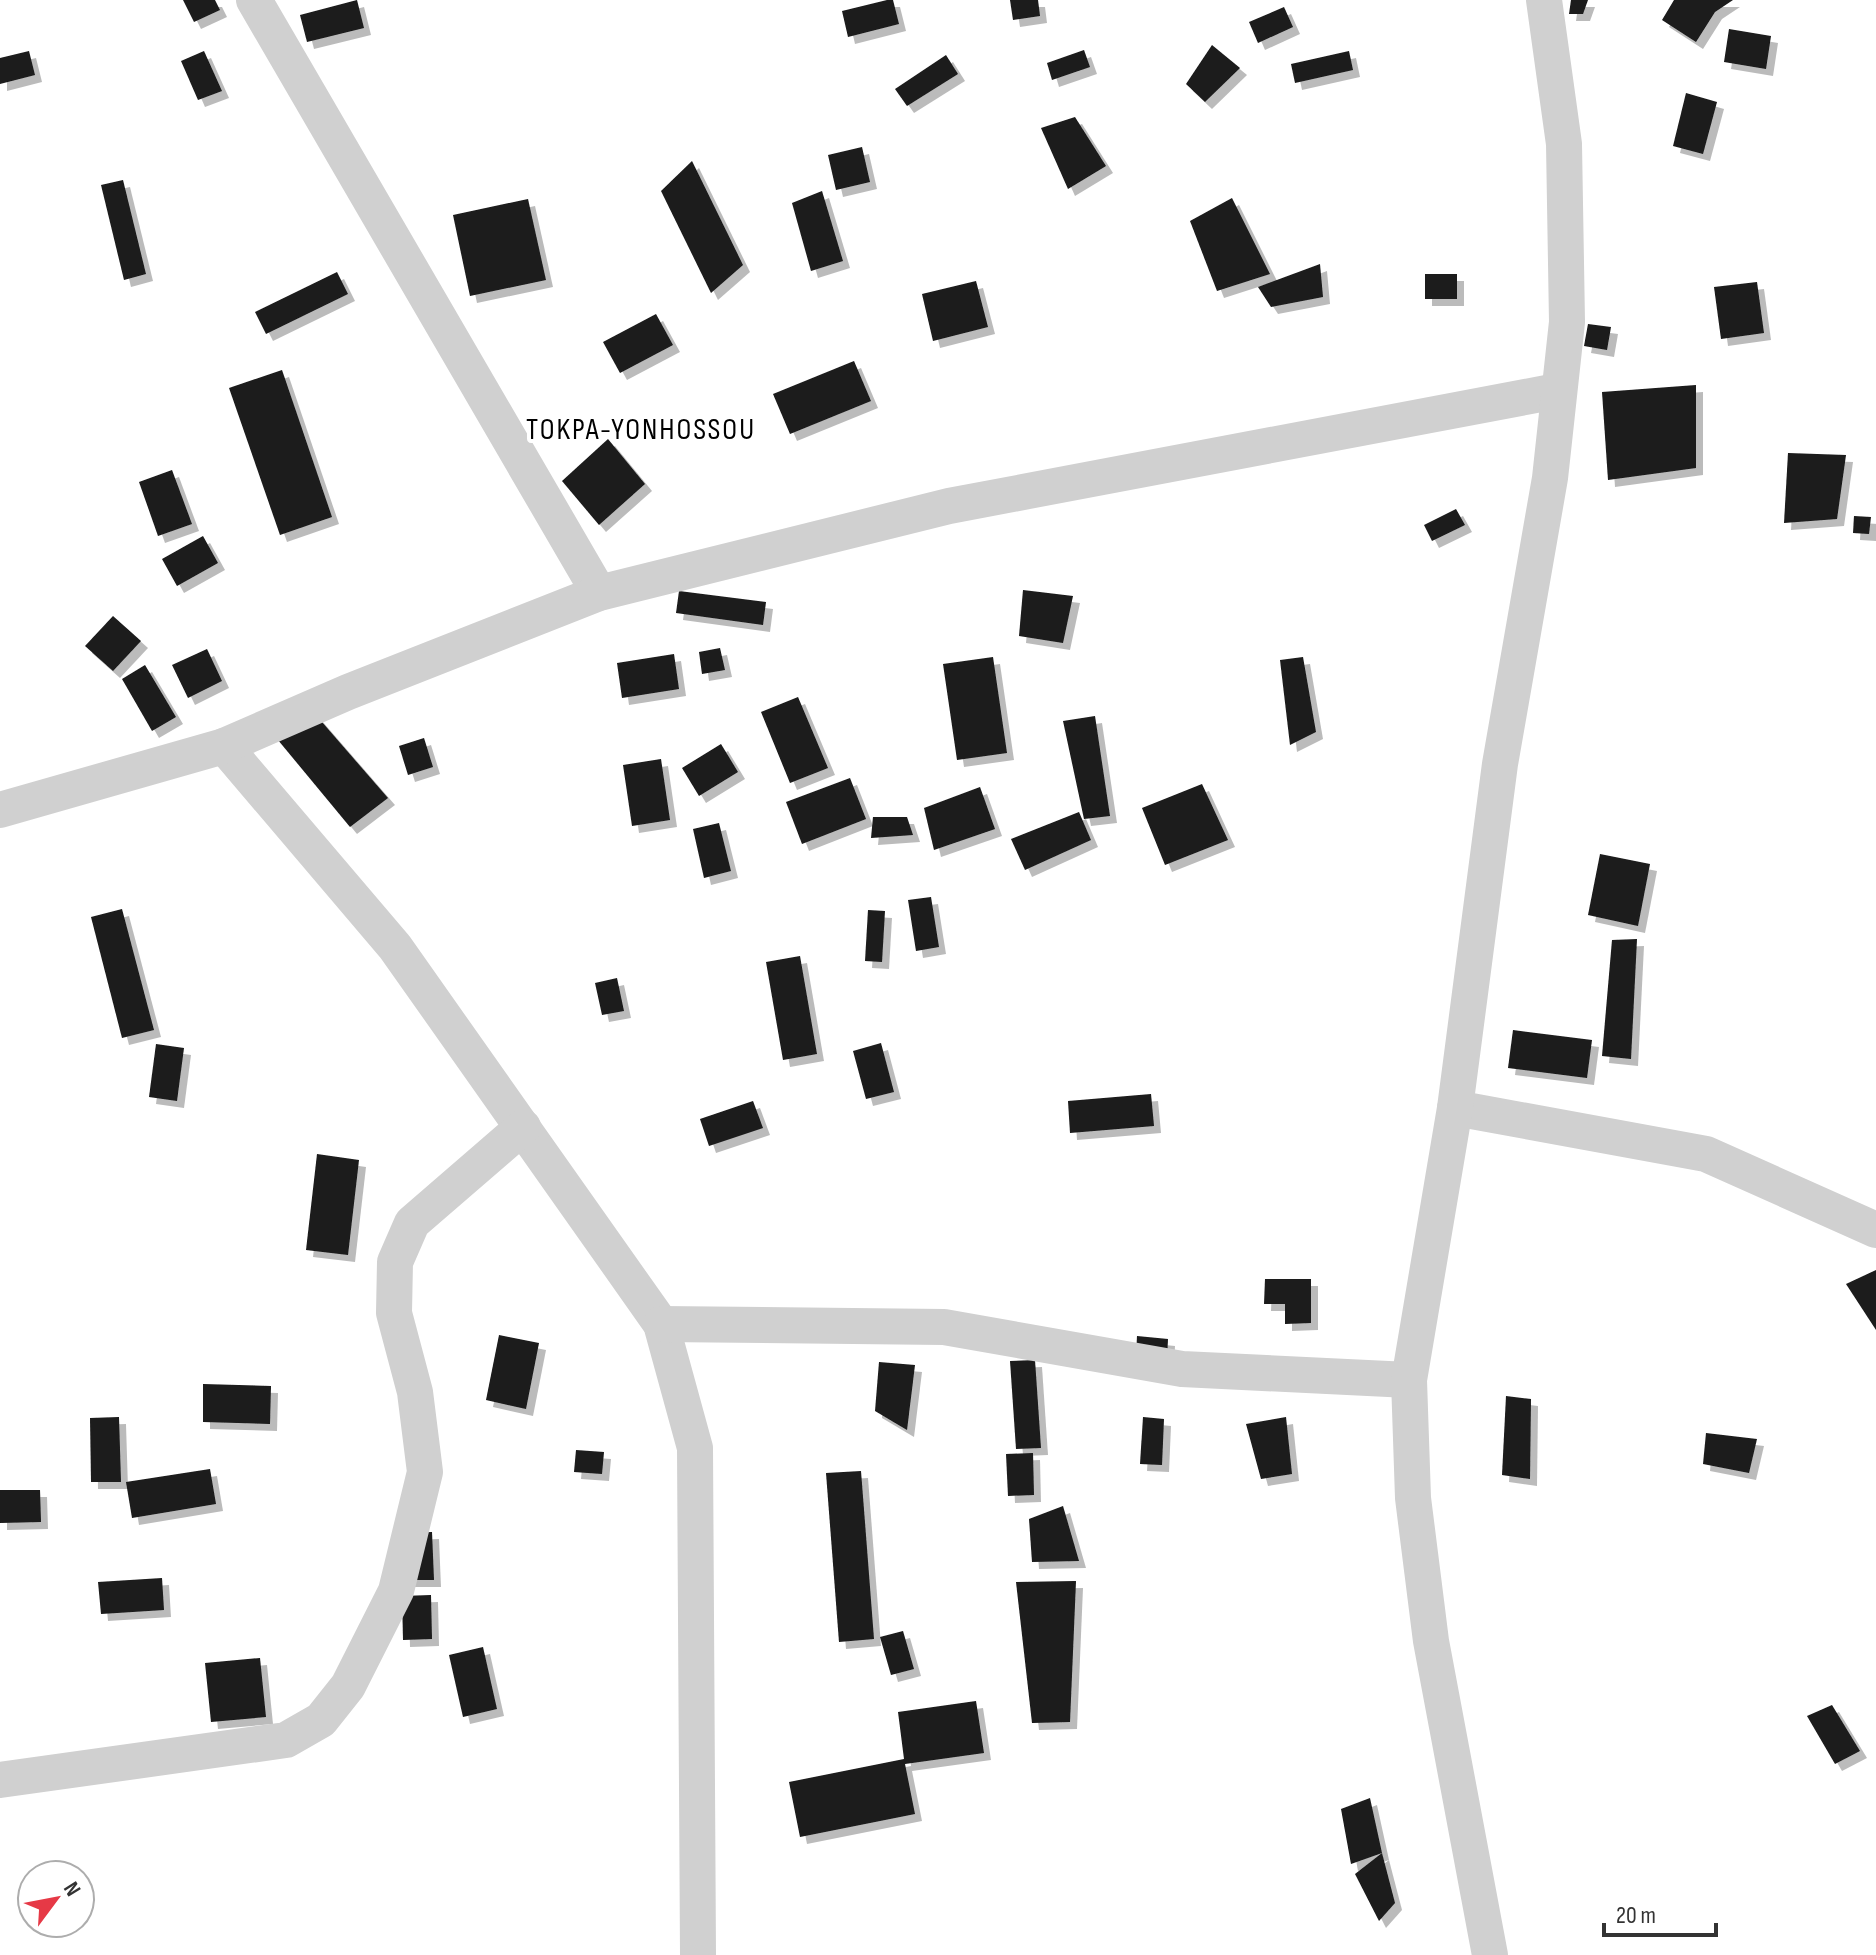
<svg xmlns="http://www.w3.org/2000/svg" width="1876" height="1955" font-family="'Sofia Sans Condensed',sans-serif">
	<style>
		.building { fill: #1a1a1a; filter: url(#shadow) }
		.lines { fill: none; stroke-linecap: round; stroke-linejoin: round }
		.minor { stroke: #d0d0d0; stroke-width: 36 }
		.labels { text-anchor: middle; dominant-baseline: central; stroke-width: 8; stroke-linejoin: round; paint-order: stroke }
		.quarter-label { font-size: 30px; letter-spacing: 2px; fill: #000; stroke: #fff }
	</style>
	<defs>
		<filter id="shadow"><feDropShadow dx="7" dy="7" stdDeviation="0" flood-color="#0004"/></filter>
	</defs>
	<rect width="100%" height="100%" fill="#fff"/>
	<g class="building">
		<polygon points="183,0 215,0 220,10 194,22"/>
		<polygon points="357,0 364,28 307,42 300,15"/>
		<polygon points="887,0 893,0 899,24 848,37 842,11"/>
		<polygon points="1010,0 1038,0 1040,16 1013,20"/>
		<polygon points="1571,0 1588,0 1583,14 1569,14"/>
		<polygon points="1674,0 1733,0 1715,12 1696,42 1662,20"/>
		<polygon points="1284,7 1293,27 1258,43 1249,22"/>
		<polygon points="1729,29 1771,36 1766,69 1724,62"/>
		<polygon points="1212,45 1240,68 1205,102 1186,84"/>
		<polygon points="1084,50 1090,67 1052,80 1047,63"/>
		<polygon points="29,51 35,75 0,84 0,58"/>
		<polygon points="204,51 222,91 198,100 181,61"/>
		<polygon points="1349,51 1353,70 1295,83 1291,64"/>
		<polygon points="946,55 958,74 907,106 895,89"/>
		<polygon points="1686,93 1717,102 1703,154 1673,146"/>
		<polygon points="1075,117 1106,166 1068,189 1041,128"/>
		<polygon points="862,147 870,182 836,190 828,155"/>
		<polygon points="692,161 743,265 711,293 661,191"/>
		<polygon points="123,180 146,274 124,280 101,185"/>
		<polygon points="822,191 843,261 811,271 792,203"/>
		<polygon points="1232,198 1270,274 1217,291 1190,221"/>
		<polygon points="528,199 546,280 470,296 453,215"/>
		<polygon points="1320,264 1323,297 1271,307 1258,287"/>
		<polygon points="337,272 348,294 266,334 255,312"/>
		<rect x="1425" y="274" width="32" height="25"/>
		<polygon points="976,281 988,327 933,341 922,294"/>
		<polygon points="1757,282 1764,333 1721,339 1714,287"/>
		<polygon points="656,314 673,345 620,373 603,342"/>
		<polygon points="1588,324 1611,327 1607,350 1584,346"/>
		<polygon points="854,361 871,401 790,434 773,394"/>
		<polygon points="282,370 332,517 280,535 229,388"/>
		<polygon points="1696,385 1696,468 1608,480 1602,392"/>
		<polygon points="608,439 645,484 599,525 562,481"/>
		<polygon points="1788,453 1846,455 1837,519 1784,523"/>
		<polygon points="172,470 192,524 158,536 139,482"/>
		<polygon points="1456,509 1465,525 1432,541 1424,525"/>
		<polygon points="1854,516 1871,517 1869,534 1853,533"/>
		<polygon points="203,536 218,563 177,586 162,559"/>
		<polygon points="1023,590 1073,596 1063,643 1019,636"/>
		<polygon points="679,591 766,602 763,625 676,613"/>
		<polygon points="113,616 141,641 113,671 85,646"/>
		<polygon points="720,648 725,670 702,674 699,652"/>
		<polygon points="207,649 222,681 188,698 172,665"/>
		<polygon points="674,654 679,689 622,698 617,663"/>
		<polygon points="993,657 1007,753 957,760 943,664"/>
		<polygon points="1303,657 1316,732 1290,745 1280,660"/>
		<polygon points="145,665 176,717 152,731 122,679"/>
		<polygon points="798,697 828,768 790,783 761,712"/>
		<polygon points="315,714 388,798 350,827 273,734"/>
		<polygon points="1095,716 1110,816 1084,819 1063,721"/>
		<polygon points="424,738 433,767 408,775 399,746"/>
		<polygon points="721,744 738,772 699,796 682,768"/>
		<polygon points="661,759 670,820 632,826 623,765"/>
		<polygon points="850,778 866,819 802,844 786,802"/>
		<polygon points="1202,784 1228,840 1165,865 1142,808"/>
		<polygon points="980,787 995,829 934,850 924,808"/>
		<polygon points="1079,812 1091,840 1025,870 1011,839"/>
		<polygon points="873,817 907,817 913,835 871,838"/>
		<polygon points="719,823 731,871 704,878 693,829"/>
		<polygon points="1600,854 1650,864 1638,926 1588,915"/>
		<polygon points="931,897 939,947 916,951 908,900"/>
		<polygon points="122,909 154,1030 122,1038 91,917"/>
		<polygon points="868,910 885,911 882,962 865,961"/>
		<polygon points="1637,939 1631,1059 1602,1056 1612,940"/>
		<polygon points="800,956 817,1054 783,1060 766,962"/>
		<polygon points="617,978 624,1011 602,1015 595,983"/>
		<polygon points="1513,1030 1592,1040 1587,1078 1508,1068"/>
		<polygon points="881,1043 894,1092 866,1099 853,1051"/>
		<polygon points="156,1044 184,1048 177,1101 149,1097"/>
		<polygon points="1151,1094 1154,1126 1070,1133 1068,1101"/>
		<polygon points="753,1101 763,1128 709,1146 700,1119"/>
		<polygon points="317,1154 359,1160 348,1255 306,1250"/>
		<polygon points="1876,1270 1876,1330 1846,1284"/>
		<polygon points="1265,1279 1311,1279 1311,1323 1285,1324 1285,1304 1264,1304"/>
		<polygon points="499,1335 539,1343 526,1409 486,1400"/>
		<polygon points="1137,1336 1168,1339 1167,1359 1136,1356"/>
		<polygon points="1035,1360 1041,1448 1016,1449 1010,1361"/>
		<polygon points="879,1362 915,1365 907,1430 875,1411"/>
		<polygon points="203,1384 271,1386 270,1424 203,1422"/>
		<polygon points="1506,1396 1531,1399 1530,1479 1502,1475"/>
		<polygon points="119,1417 121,1482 91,1482 90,1418"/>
		<polygon points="1143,1417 1164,1419 1162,1465 1140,1464"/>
		<polygon points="1286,1417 1292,1474 1261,1479 1246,1424"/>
		<polygon points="1706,1433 1757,1439 1749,1473 1703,1464"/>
		<polygon points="576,1450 604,1452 602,1474 574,1472"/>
		<polygon points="1033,1453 1034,1495 1008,1496 1006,1454"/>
		<polygon points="210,1469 216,1504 132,1518 126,1482"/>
		<polygon points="861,1471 874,1639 839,1642 826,1473"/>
		<polygon points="0,1490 40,1490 41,1522 0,1523"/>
		<polygon points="1063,1506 1079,1561 1032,1562 1029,1519"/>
		<polygon points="432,1532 434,1580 404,1580 402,1533"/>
		<polygon points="162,1578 164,1610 101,1614 98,1582"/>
		<polygon points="1076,1581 1070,1722 1032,1723 1016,1582"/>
		<polygon points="431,1595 432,1639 403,1640 402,1596"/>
		<polygon points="903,1631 914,1669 891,1675 880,1637"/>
		<polygon points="483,1647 497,1709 463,1717 449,1655"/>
		<polygon points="260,1658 266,1717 211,1722 205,1663"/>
		<polygon points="976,1701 984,1753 905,1764 915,1814 800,1837 789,1782 904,1759 898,1712"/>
		<polygon points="1832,1705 1860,1751 1835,1764 1807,1716"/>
		<polygon points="1370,1798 1382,1853 1351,1864 1341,1809"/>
		<polygon points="1382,1853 1395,1903 1379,1921 1355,1874"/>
	</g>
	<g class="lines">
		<g class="minor">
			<polyline points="254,0 599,593"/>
			<polyline points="224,746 395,947 661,1324 695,1448 698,1955"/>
			<polyline points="0,810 224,746 348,692 599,593 949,506 1557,391"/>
			<polyline points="1455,1108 1706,1154 1876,1230"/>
			<polyline points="661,1324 944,1327 1182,1369 1409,1380"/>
			<polyline points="0,1780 286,1740 321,1720 348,1686 396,1591 425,1472 415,1392 394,1313 395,1262 412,1223 523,1127"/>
			<polyline points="1490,1955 1431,1641 1413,1498 1409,1380 1455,1108 1500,764 1550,478 1567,322 1564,144 1544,0"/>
		</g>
	</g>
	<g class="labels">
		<g class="quarter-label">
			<text x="641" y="430">TOKPA-YONHOSSOU</text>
		</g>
	</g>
	<g transform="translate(56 1899) rotate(58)"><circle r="38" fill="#ffffff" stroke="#adadad" stroke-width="2"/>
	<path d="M0-6L14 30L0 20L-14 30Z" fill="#e63946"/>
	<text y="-12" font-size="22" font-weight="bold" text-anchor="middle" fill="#333333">N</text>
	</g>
	<path d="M1604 1923v12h112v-12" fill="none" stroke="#333333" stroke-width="4"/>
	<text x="1616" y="1923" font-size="24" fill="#333333" stroke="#ffffff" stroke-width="6" paint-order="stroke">20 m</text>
</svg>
